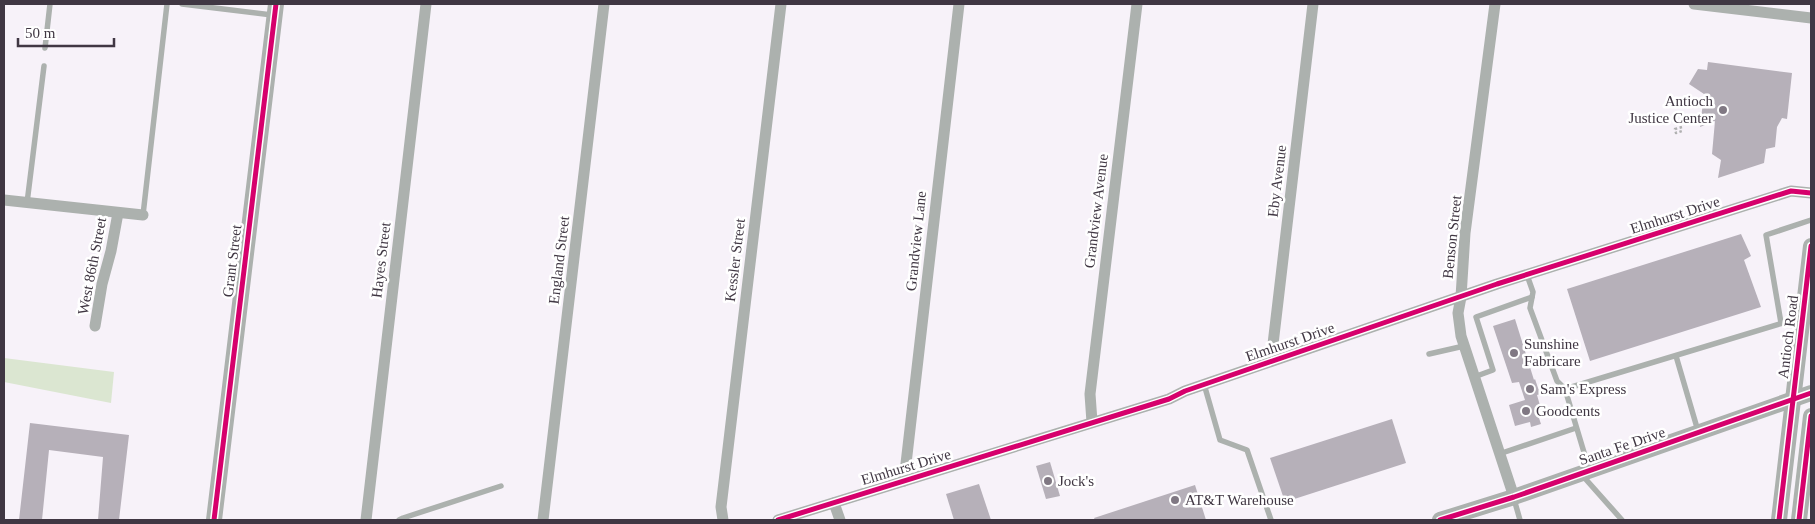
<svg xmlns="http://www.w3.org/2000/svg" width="1815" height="524" font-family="'Times New Roman',serif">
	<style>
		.green { fill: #dbe6d1 }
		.building { fill: #b6b0b9 }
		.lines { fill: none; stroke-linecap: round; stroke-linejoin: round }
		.path { stroke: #afb0b0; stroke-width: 2.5; stroke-dasharray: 2.5 2.5; stroke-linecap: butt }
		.lane { stroke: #acb1ae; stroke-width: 5.5 }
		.street { stroke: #acb1ae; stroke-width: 11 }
		.secondary { stroke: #acb1ae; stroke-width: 16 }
		.cycleway-casing { stroke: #fff; stroke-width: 8 }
		.cycleway { stroke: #d6006c; stroke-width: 5 }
		.poi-dot { fill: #807883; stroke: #fff; stroke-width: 2 }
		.labels { text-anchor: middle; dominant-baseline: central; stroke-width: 5; stroke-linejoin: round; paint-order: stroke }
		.poi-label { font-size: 15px; fill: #403743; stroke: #fff; text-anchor: start }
		.street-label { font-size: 15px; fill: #403743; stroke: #fff }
	</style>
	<rect width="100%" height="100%" fill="#f7f2f9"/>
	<polygon class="green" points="4,358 114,372 111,403 4,382"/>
	<g class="building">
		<polygon points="1708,62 1792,73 1787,119 1782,118 1777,127 1775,147 1766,149 1764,163 1718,178 1721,160 1712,154 1715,121 1700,127 1704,94 1689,84 1698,69 1707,70"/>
		<polygon points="1741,234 1751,256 1744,260 1761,307 1590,361 1567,289"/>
		<polygon points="1515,319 1534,380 1535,379 1540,394 1537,395 1543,416 1539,418 1541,424 1531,427 1530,422 1515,426 1509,405 1525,400 1519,382 1512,383 1493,326"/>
		<polygon points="1392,419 1406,463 1285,502 1270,458"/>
		<polygon points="30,423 129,435 119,520 98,520 103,457 49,450 42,520 19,520"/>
		<polygon points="1050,462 1060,496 1046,499 1036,466"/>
		<polygon points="979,484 991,520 954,520 946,494"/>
		<polygon points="1195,485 1206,520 1095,520 1094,518"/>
	</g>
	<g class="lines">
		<polyline class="path" points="1682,127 1675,129 1676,133 1682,131"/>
		<g class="lane">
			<polyline points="182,4 272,15"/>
			<polyline points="45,48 50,4"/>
			<polyline points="27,203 44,66"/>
			<polyline points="143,215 167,4"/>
			<polyline points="1527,275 1533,292 1530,308 1557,381 1565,389 1589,469"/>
			<polyline points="1781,323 1766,235 1811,220"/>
			<polyline points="1429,354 1464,346"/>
			<polyline points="1676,356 1698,431"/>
			<polyline points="1474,377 1493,370 1476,317 1532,297"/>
			<polyline points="1204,384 1220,440 1247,450 1271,520"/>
			<polyline points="1565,389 1786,322 1801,323"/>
			<polyline points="1499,454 1576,428"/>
			<polyline points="1582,475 1622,520"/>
			<polyline points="1514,499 1520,520"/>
			<polyline points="399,520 403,518 501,486"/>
		</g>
		<g class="street">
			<polyline points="1495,4 1465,233 1461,297 1458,313 1461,336 1514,497"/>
			<polyline points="1694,4 1811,18"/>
			<polyline points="4,200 143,215"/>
			<polyline points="95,326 102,284 111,251 118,213"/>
			<polyline points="1271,361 1313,4"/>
			<polyline points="1092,422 1090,394 1137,4"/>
			<polyline points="904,481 959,4"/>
			<polyline points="834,503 840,520"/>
			<polyline points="366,520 426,4"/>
			<polyline points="543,520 604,4"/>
			<polyline points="723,520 721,507 781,4"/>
			<polyline points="778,520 1169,399 1185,391 1497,284 1791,191 1811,193"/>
		</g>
		<g class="secondary">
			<polyline points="214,520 276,4"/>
			<polyline points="1440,520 1514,497 1811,393"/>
			<polyline points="1779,520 1811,246"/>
			<polyline points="1799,520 1811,416"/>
		</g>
		<g class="cycleway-casing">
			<g id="cycleway">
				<polyline points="214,520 276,4"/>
				<polyline points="778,520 1169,399 1185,391 1497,284 1791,191 1811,193"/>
				<polyline points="1440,520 1514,497 1811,393"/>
				<polyline points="1779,520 1811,246"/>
				<polyline points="1799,520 1811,416"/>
			</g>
		</g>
		<use href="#cycleway" class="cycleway"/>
	</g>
	<g class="poi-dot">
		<circle cx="1723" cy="110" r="5"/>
		<circle cx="1514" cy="353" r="5"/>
		<circle cx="1530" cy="389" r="5"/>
		<circle cx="1526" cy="411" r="5"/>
		<circle cx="1048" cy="481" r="5"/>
		<circle cx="1175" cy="500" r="5"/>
	</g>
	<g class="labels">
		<g class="poi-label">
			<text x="1713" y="101" text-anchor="end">Antioch<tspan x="1713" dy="17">Justice Center</tspan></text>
			<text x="1524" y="344">Sunshine<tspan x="1524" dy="17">Fabricare</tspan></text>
			<text x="1540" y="389">Sam's Express</text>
			<text x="1536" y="411">Goodcents</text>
			<text x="1058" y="481">Jock's</text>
			<text x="1185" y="500">AT&amp;T Warehouse</text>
		</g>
		<g class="street-label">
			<text transform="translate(1277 181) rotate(-83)">Eby Avenue</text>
			<text transform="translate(1096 211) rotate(-83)">Grandview Avenue</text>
			<text transform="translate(1675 215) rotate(-18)">Elmhurst Drive</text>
			<text transform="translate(1452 237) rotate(-84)">Benson Street</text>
			<text transform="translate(916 241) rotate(-84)">Grandview Lane</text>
			<text transform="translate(381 260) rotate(-83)">Hayes Street</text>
			<text transform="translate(559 260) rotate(-83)">England Street</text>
			<text transform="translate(735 260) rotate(-83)">Kessler Street</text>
			<text transform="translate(232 261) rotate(-83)">Grant Street</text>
			<text transform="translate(92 266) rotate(-79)">West 86th Street</text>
			<text transform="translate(1788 337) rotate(-83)">Antioch Road</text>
			<text transform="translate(1290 342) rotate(-19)">Elmhurst Drive</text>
			<text transform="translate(1622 446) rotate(-19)">Santa Fe Drive</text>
			<text transform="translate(906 467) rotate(-17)">Elmhurst Drive</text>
		</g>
	</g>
	<rect width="1815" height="524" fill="none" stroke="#403743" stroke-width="10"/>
	<path d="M18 38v8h96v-8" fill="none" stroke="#403743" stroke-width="2.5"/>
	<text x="25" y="38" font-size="15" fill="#403743" stroke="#ffffff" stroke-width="4" paint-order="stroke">50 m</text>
</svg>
